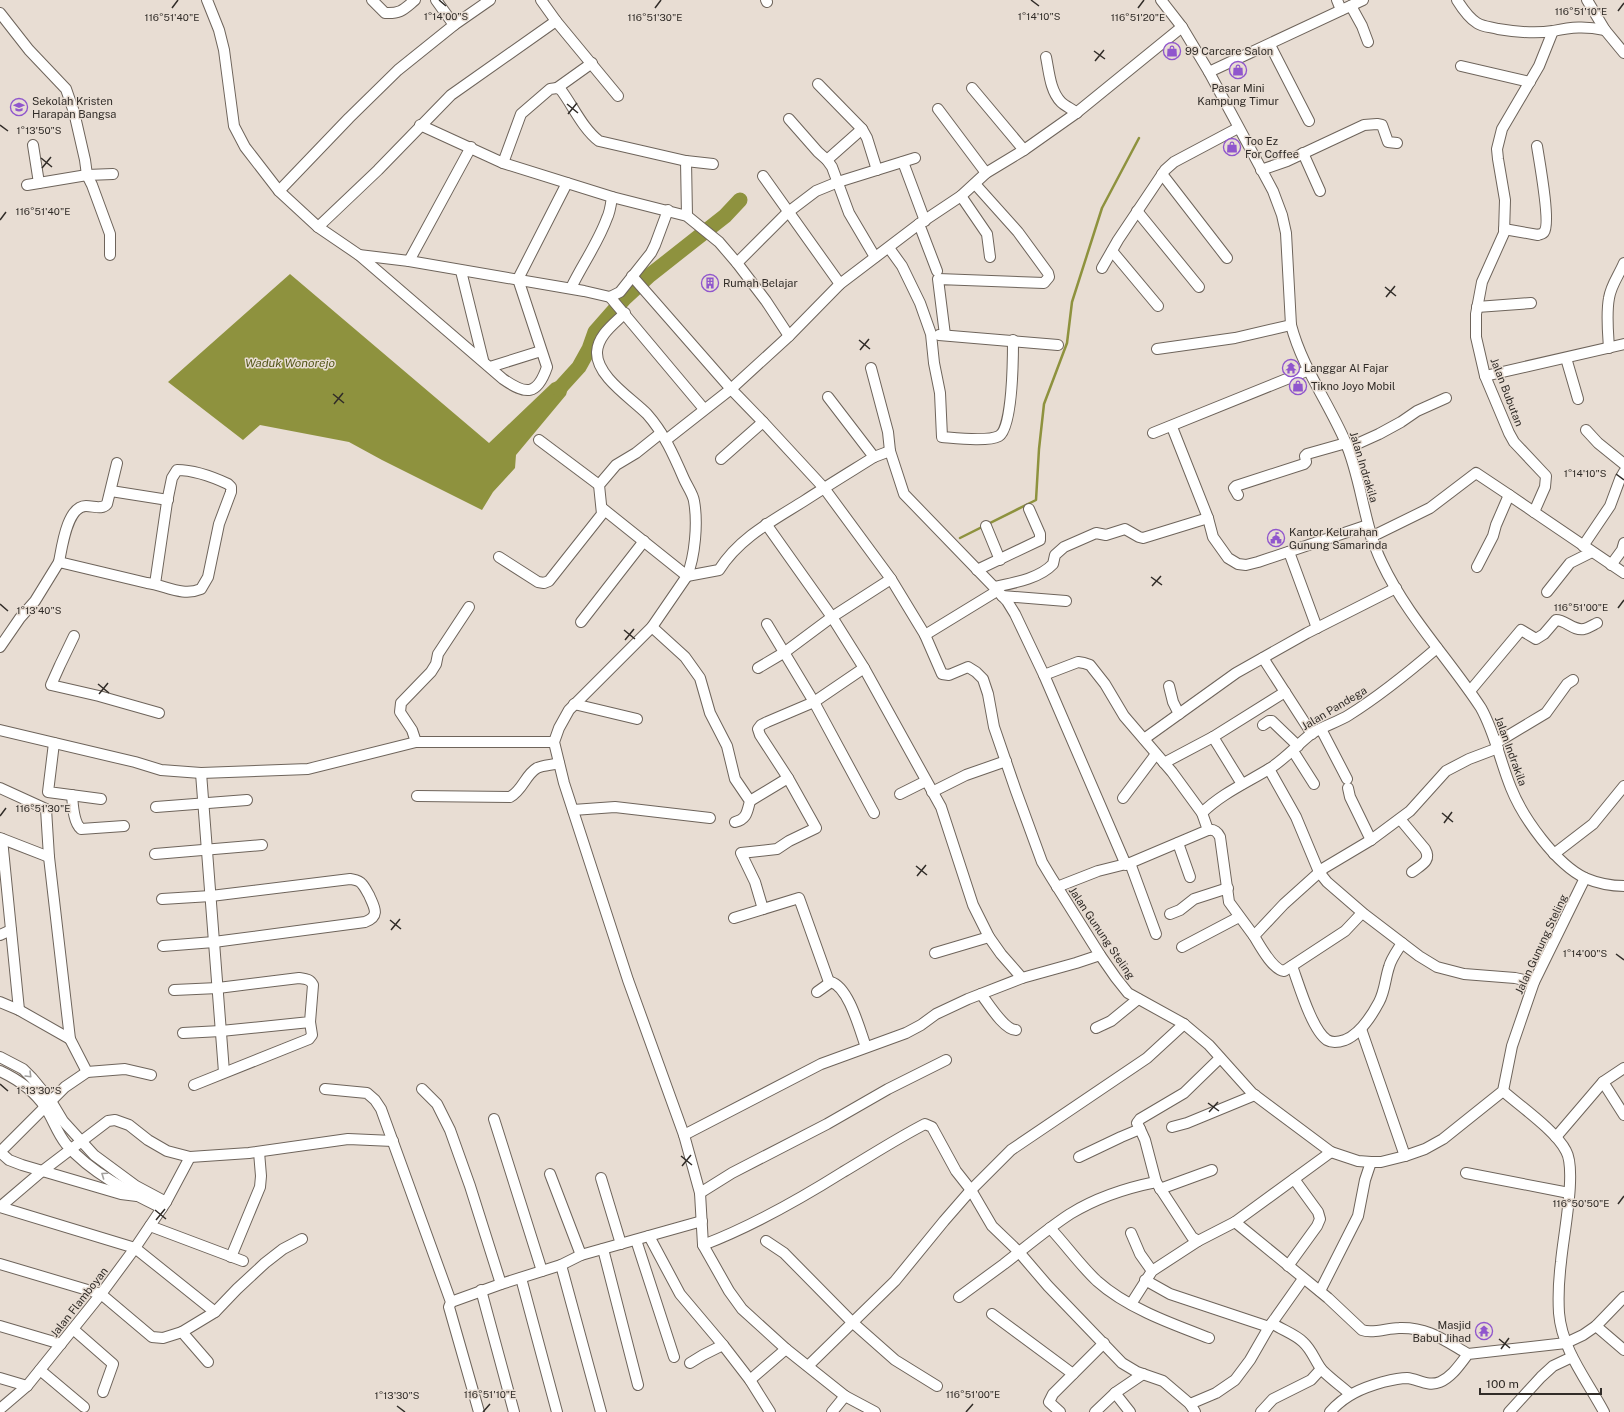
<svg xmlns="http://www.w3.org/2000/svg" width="1624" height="1412" font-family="'Public Sans',sans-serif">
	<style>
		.water { fill: #8e923e }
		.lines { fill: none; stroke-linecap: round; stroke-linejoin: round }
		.stream { stroke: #8e923e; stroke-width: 2.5 }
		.river { stroke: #8e923e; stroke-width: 15 }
		.minor-casing { stroke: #6e645b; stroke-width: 12 }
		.minor { stroke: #fff; stroke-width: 10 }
		.oneway { stroke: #a2a09e }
		.ticks { fill: none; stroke: #312c28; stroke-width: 1.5 }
		.labels { text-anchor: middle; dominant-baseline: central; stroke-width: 3; stroke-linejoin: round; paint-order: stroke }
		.poi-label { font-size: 11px; fill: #312c28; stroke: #e8ddd3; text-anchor: start }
		.street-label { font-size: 11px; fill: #312c28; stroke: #e8ddd3 }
		.water-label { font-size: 12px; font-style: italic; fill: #545719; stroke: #e8ddd3 }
		.ticks-label { font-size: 10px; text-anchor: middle; fill: #312c28; stroke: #e8ddd3; stroke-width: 3; stroke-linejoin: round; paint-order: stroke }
	</style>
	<rect width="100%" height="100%" fill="#e8ddd3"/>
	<polygon class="water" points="290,274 489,443 552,383 572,375 566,395 516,455 515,468 493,492 482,510 382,460 349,442 260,425 243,440 168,382"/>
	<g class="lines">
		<polyline class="stream" points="960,538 1036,500 1039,449 1044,404 1067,343 1072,302 1102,208 1139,138"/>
		<polyline class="river" points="559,389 579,367 589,349 595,332 624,299 650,275 725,216 740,200"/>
		<g class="minor-casing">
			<g id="minor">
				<path d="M207 0 219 30 224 50 234 126 245 147 279 191 318 227 359 255 503 379C526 395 537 396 547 367L518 279 567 183"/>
				<path d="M372 0 385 13C401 14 404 9 415 0"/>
				<polyline points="541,0 556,21 618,96"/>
				<polyline points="766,0 767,2"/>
				<path d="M1161 0 1182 27 1209 72 1273 191 1282 215 1286 233 1291 325C1302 367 1328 402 1345 441 1362 480 1363 524 1382 563 1407 616 1449 659 1481 708 1495 733 1500 761 1511 788 1523 818 1556 864 1585 878 1597 883 1612 886 1624 886"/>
				<polyline points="1337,0 1341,10"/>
				<path d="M1457 0C1462 8 1469 18 1477 23 1483 27 1491 27 1498 29 1516 32 1534 34 1553 31 1572 27 1585 26 1605 30"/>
				<polyline points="1587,0 1605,30 1624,53"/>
				<polyline points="1351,6 1362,26 1368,42"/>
				<polyline points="0,13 29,50 66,89 74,112 85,160 87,175 92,185 110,234 110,255"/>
				<polyline points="454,25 490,0"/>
				<polyline points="1553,31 1539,66 1502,129 1497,149 1498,159 1505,200 1504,233 1482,282 1476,314 1476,337 1485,376 1509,433 1514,442 1546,476 1545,487 1534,512 1624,573"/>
				<polyline points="1270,45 1309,121"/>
				<path d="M1046 57C1049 71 1050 91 1061 102 1065 106 1072 109 1077 113"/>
				<polyline points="1461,66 1530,82"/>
				<polyline points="1209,72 1363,0"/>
				<polyline points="818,84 862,129 867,138 877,170"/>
				<polyline points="557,88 592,63"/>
				<polyline points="972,88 1024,150"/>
				<polyline points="938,109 986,173"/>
				<polyline points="789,119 818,152 827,160 832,167 849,213 875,257"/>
				<path d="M420 125 503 163 521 114 550 89 557 88 561 90C573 106 583 129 599 141L686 161 687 216"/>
				<polyline points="33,145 39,183"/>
				<polyline points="1303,153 1320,191"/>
				<polyline points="827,160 862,129"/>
				<polyline points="686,161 713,164"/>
				<polyline points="903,162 925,221"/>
				<polyline points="503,163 612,197 687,216 719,242 737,263 766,301 789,336"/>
				<polyline points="1261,170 1287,161 1364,125 1377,124 1382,125 1388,142 1397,143"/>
				<polyline points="1162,174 1227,258"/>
				<polyline points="763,176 840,284"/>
				<polyline points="27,185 87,175 113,174"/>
				<polyline points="279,191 349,118 398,70 454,25 436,0"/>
				<polyline points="961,196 987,234 990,257"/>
				<polyline points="1137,211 1199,287"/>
				<polyline points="919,224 937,271"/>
				<polyline points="318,227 378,170 451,95 556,21"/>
				<path d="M1504 229 1538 235C1540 234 1543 234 1544 232 1551 224 1539 159 1537 146"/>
				<path d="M889 248 902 266 920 303 931 334 934 363 940 393 942 437C955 438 988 442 999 436 1013 428 1013 357 1013 340"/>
				<polyline points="1112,251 1158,306"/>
				<polyline points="359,255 409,261 584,291 610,297 620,292 651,253 655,245 668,210"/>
				<polyline points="409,261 471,147"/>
				<polyline points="737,263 787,213 816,191 838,182 915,158"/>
				<polyline points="1102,268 1118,240 1165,170 1174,162 1238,128"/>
				<polyline points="461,271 483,360"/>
				<polyline points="632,276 731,389 763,422 824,488 891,579 925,635 942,674 949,675 968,667 976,672 983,679 988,694 994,727 1016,791 1042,862 1051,877 1100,955 1116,978 1128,993 1184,1024 1209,1045 1252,1093 1331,1152 1358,1161 1371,1162 1381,1162 1405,1156 1425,1149 1443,1139 1503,1091 1512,1046 1534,982 1585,878"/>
				<path d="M571 288C582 265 598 243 607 218 610 212 611 204 612 197"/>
				<polyline points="610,297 704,409"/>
				<polyline points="1477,307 1531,303"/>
				<path d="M625 313C614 324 598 335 597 352 596 376 631 398 647 414 664 433 674 456 684 479 687 486 693 494 694 501 698 523 695 556 687 576L652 627 569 710 559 728 554 742 564 783 628 980 684 1135 700 1193 732 1173 827 1124 888 1089 946 1060"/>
				<polyline points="939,335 1058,345"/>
				<polyline points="945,335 938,279 1044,283 1049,277 1048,273 1018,232 975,184"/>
				<path d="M1609 348C1608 332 1606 314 1609 298 1611 285 1619 275 1624 263"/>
				<polyline points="1157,349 1235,338 1291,325"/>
				<polyline points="1566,358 1578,399"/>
				<polyline points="490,367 541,351"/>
				<polyline points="871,368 888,432 890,451 904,494 994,587 1007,601 1015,614 1044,675 1126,865"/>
				<polyline points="1485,376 1624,344"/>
				<polyline points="828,397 874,457"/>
				<polyline points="1172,427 1208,518 1213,537 1228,558 1238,564 1246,565 1258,562 1368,525"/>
				<polyline points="1586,430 1598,443 1624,464"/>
				<polyline points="1153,433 1309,370"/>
				<polyline points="539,440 599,485"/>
				<polyline points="666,440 731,389 789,336 840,284 919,224 961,196 986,173 1024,150 1075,114 1182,27"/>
				<polyline points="1348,448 1379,434 1401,422 1417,411 1446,398"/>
				<polyline points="721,459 763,422"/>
				<polyline points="111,491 168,500"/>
				<polyline points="1238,495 1234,488 1236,486 1304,464 1306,462 1305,456 1307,454 1346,443"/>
				<path d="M602 508 687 576 719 570C739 538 772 521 804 501 827 486 850 472 874 457L890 451"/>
				<polyline points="766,524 832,617 864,668 941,807 973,905 989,937 1001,954 1022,978 1076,963 1100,955"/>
				<polyline points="986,526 1000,560"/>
				<polyline points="1371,537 1430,508 1476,473 1509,495"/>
				<polyline points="1583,546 1610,506 1620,479 1624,472"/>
				<polyline points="1289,552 1317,628"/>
				<polyline points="499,557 538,582 544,583 549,581 602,514 599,485 616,465 636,453 661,433"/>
				<path d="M59 562C62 547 67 506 86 506 94 506 102 510 107 504L117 463"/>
				<polyline points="1611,565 1622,550 1624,543"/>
				<polyline points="1477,567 1493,536 1496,525 1509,495 1534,512"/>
				<polyline points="977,570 1040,540 1040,534 1029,509"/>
				<path d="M994 587C1013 583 1039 579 1053 564L1055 555 1064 547 1096 533 1106 535 1125 529 1139 537 1143 538 1208 518"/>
				<polyline points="1547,592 1570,563 1592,552"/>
				<polyline points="1002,596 1066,601"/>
				<polyline points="581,622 644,541"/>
				<polyline points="767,624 814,702 874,813"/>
				<path d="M652 627 685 657 700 678 710 713 727 746 735 779 750 801C747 812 747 819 735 822"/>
				<polyline points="925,635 997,591"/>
				<polyline points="74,636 60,665 51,685 99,696 159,713"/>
				<path d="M0 647 20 618 35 601 59 562 147 583C165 585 182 597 201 589L208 577 219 524 231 492V487L228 484C213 477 193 470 177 470L172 478 167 502 155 584"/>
				<polyline points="1263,658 1312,734"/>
				<polyline points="758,668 785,652 832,617 891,579"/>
				<polyline points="1044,675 1078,662 1084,663 1090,665 1105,684 1124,716 1172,772 1202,813 1208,830 1130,863 1098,871 1057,887"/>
				<polyline points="1169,686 1173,702 1179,714"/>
				<path d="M1470 691 1521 630 1536 639 1544 634 1556 620C1566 620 1573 631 1584 629 1588 628 1593 625 1597 623"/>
				<polyline points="574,704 637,719"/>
				<polyline points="1263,725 1269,721 1272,721 1298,746"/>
				<polyline points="1321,729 1347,779"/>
				<polyline points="0,730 135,762 161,770 201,773 308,769 416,742 554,742"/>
				<polyline points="1213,737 1242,784"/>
				<polyline points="1144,739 1236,673 1307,633 1396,588"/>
				<polyline points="416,742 412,730 400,712 401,703 431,672 436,664 438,654 469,607"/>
				<polyline points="54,743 48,792 101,799"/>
				<polyline points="1496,743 1546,713 1567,684 1573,680"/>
				<polyline points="1293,751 1314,784"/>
				<polyline points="1164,763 1213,737 1285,692"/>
				<polyline points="1269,769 1296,817 1319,872 1327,882 1364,914 1419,956 1437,967 1464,974 1515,978 1534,982"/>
				<polyline points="201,773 224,1072"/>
				<polyline points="0,788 46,809 49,857 70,1039 87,1072 125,1069 151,1075"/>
				<polyline points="1348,788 1350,797 1371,840"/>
				<polyline points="932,792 966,775 1006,761"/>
				<polyline points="900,794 926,781"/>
				<path d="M72 795C73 805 73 822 81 829L124 826"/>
				<path d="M417 796 510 797C523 790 525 775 537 768 543 765 553 765 559 763"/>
				<polyline points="1123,798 1156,754"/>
				<polyline points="750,801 788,778"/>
				<polyline points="156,807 247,800"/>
				<polyline points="573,810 615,807 710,818"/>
				<path d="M1202 813C1221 794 1246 783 1269 769 1285 759 1297 745 1311 734 1323 726 1338 722 1349 715 1381 695 1409 672 1437 648"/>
				<path d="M1400 819 1425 849C1432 861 1421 865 1412 872"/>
				<path d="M1208 830C1214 829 1217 831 1220 837L1229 902 1254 936"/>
				<polyline points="0,838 49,857"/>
				<polyline points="2,839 19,1010"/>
				<polyline points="1178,843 1190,877"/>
				<polyline points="155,854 262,845"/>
				<polyline points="1554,854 1593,824 1624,786"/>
				<polyline points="1130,863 1156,934"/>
				<path d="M162 899 211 896 350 879C355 880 359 880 362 884 365 887 367 892 369 895 374 907 381 916 365 922L214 942 163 946"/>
				<polyline points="763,909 755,882 741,853 777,849 789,841 816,828 788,778 760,735 758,729 761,725 767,722 814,702 864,668"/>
				<path d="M1362 913 1345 931 1284 971C1273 970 1260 946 1254 936L1284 904 1324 868 1371 840 1410 811 1446 771 1469 759 1498 748"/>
				<polyline points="1170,914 1180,910 1194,899 1228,888"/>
				<polyline points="734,918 799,898 829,982"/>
				<polyline points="0,935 11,930"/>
				<polyline points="1182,947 1239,917"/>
				<polyline points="935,953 989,937"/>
				<path d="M1292 966C1299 985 1312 1030 1327 1040 1332 1043 1339 1042 1345 1040 1360 1034 1371 1017 1379 1002 1385 991 1385 979 1389 967 1391 959 1397 951 1402 943"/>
				<path d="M174 990 218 988 299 978C306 979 310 979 313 985L310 1022 221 1031 183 1033"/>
				<path d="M817 992 831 982C849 987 860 1031 866 1047"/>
				<path d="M981 994C988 1003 1004 1030 1016 1030"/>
				<polyline points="0,1002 19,1010 70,1039"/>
				<polyline points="1096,1028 1111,1021 1138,999"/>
				<polyline points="1361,1029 1405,1156"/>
				<polyline points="0,1057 23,1069 32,1078 51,1101 63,1121 94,1155 136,1186 166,1202"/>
				<path d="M0 1071C17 1079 35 1092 45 1107 53 1119 57 1133 66 1144 91 1173 129 1192 162 1208"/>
				<polyline points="87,1072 65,1087 0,1152 9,1160 22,1165 121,1194 137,1196 148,1193"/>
				<polyline points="1603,1082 1624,1115"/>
				<polyline points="194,1085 309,1039 312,1035 310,1022"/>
				<polyline points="325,1089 367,1093 375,1100 381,1109 451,1302 449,1307 479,1412"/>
				<polyline points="422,1089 437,1104 450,1130 470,1186 501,1284"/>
				<path d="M1503 1091C1520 1106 1556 1131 1566 1151 1577 1170 1563 1237 1561 1262 1559 1278 1558 1296 1559 1313 1562 1350 1587 1380 1604 1412"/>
				<polyline points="494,1119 542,1271"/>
				<polyline points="1172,1127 1187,1123 1255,1095"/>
				<polyline points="1140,1129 1137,1123 1140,1119 1184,1093 1220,1058"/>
				<polyline points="684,1135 821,1064 906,1033 921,1025 936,1014 968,999 1022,978"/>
				<polyline points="1556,1137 1603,1082 1624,1068"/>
				<polyline points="1079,1157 1121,1137 1140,1129 1145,1140 1156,1182"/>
				<polyline points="1466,1173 1569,1193"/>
				<polyline points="550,1174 581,1255"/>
				<polyline points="601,1178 621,1244"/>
				<polyline points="1160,1189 1212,1170"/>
				<polyline points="700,1193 703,1245 729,1291 742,1309 786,1349 845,1396 875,1412"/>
				<polyline points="0,1207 41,1172 108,1121 115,1120 129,1125 148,1140 167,1151 190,1157 249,1153 348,1139 393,1141"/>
				<polyline points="0,1207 135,1248 215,1312"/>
				<path d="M1235 1222 1328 1298 1362 1330C1372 1334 1388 1328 1399 1328 1428 1327 1444 1340 1468 1354"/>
				<polyline points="150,1226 243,1261"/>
				<path d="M1050 1228C1066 1245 1080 1265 1097 1281 1127 1308 1172 1324 1209 1338"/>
				<polyline points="1131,1233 1140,1254 1152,1271"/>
				<polyline points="649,1236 680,1294 723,1345 750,1380 770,1412"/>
				<polyline points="636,1240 674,1357"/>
				<polyline points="766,1241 784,1253 852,1322 895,1360 937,1386"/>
				<path d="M703 1245C750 1227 800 1199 843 1172 870 1156 896 1139 925 1124L932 1127 956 1171 971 1190 992 1226 1018 1251 1048 1286 1122 1363 1137 1372 1163 1381 1190 1404 1195 1412"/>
				<polyline points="603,1249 638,1385"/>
				<polyline points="231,1257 260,1187 261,1176 259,1152"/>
				<polyline points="0,1264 101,1294 152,1337 163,1338 182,1332 208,1362"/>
				<polyline points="561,1265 601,1412"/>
				<polyline points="1288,1266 1317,1226 1320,1219 1318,1212 1294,1179"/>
				<polyline points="521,1278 557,1412"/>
				<polyline points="1145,1280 1170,1294 1269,1327"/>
				<polyline points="481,1290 514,1412"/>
				<polyline points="1320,1291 1358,1216 1365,1180 1371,1162"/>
				<path d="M959 1297C974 1286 989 1275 1004 1264 1026 1247 1047 1229 1070 1214 1096 1198 1126 1188 1156 1182L1192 1237 1198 1241"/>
				<polyline points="451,1302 501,1284 561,1265 581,1255 702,1221"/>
				<polyline points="1131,1304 1152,1271 1198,1241 1235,1222 1331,1152"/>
				<polyline points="992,1314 1073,1374"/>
				<path d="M1272 1323C1282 1330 1295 1334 1303 1342 1312 1350 1315 1361 1322 1370 1331 1379 1341 1386 1350 1394"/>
				<polyline points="0,1326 61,1344"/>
				<polyline points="1596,1326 1624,1350"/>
				<polyline points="73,1329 113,1364 103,1392"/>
				<polyline points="182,1332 215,1312 237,1289 265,1263 283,1249 302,1239"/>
				<polyline points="690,1363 703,1355 723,1345"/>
				<polyline points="808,1366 895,1281 944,1221 971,1190 1011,1150 1147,1058 1184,1024"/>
				<polyline points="40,1370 84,1407"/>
				<polyline points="0,1378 27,1386"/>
				<polyline points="750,1380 786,1349"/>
				<polyline points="1115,1393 1130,1412"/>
				<polyline points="1190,1404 1216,1393 1235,1380 1250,1360 1269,1327 1303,1279"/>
				<polyline points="0,1409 27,1386 101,1294 135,1248 166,1202 190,1157"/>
				<polyline points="832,1412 845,1396"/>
				<polyline points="1060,1412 1049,1402 1053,1394 1104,1343"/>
				<polyline points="1095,1412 1115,1393 1143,1374"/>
				<polyline points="1261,1412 1273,1399 1311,1380 1321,1369"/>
				<path d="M1330 1412C1345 1395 1362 1388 1383 1382 1391 1380 1399 1378 1407 1378 1418 1379 1428 1387 1440 1382 1452 1377 1460 1364 1468 1354L1566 1343 1583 1335 1596 1326 1624 1297"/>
				<polyline points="1509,1412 1541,1377 1553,1366 1572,1357"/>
			</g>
		</g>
		<use href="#minor" class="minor"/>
	</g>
	<defs><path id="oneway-chevron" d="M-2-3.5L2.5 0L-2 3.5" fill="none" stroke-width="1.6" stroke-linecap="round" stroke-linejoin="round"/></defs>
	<g class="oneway">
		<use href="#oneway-chevron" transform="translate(29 1075) rotate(45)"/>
		<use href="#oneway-chevron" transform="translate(104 1175) rotate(-145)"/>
	</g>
	<path class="ticks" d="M439 0 446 6M1031 0 1039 6M172 8 178 0M655 8 661 0M1138 8 1144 0M1618 11 1624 3M1094 51 1105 59M1095 61 1104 50M567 104 578 113M568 114 577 103M0 125 8 131M41 158 52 167M42 168 51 157M0 220 6 212M1385 287 1396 296M1386 297 1395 286M859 340 870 349M860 350 869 339M333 394 344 403M334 404 343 393M1616 474 1624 480M1151 577 1162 585M1152 586 1161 576M0 604 8 611M1618 608 1624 600M624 630 635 639M625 640 634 629M98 684 109 693M99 694 108 683M1442 813 1453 822M0 816 6 808M1444 823 1452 812M916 866 927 875M917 876 926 865M390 920 401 929M391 930 400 919M1616 954 1624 960M0 1084 8 1091M1208 1103 1219 1111M1209 1112 1218 1102M681 1156 692 1165M682 1166 691 1155M1618 1204 1624 1196M155 1210 166 1219M156 1220 165 1209M1499 1339 1510 1348M1501 1349 1509 1338M397 1406 405 1412M483 1412 490 1404M966 1412 973 1404"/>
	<defs>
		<g id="shop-ring" transform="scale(0.9)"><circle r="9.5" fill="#e8ddd3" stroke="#9056cd" stroke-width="1.5"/><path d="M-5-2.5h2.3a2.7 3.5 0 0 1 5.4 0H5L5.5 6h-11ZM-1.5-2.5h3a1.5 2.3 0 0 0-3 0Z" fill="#9056cd"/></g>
		<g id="school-ring" transform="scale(0.9)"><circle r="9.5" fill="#e8ddd3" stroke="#9056cd" stroke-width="1.5"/><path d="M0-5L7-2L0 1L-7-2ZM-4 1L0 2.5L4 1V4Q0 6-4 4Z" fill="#9056cd"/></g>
		<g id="building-ring" transform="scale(0.9)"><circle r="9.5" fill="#e8ddd3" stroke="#9056cd" stroke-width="1.5"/><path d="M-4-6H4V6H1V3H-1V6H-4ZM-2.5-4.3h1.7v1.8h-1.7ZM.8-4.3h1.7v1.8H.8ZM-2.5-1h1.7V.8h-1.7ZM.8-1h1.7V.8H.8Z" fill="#9056cd"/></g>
		<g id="temple-ring" transform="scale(0.9)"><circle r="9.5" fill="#e8ddd3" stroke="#9056cd" stroke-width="1.5"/><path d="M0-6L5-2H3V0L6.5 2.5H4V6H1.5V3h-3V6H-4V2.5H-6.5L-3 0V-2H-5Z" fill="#9056cd"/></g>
		<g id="civic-ring" transform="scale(0.9)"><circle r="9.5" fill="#e8ddd3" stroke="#9056cd" stroke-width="1.5"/><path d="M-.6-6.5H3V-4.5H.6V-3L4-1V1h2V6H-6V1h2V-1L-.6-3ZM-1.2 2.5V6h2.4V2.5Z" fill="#9056cd"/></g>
	</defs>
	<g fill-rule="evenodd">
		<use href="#shop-ring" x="1172" y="51"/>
		<use href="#shop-ring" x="1238" y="70"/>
		<use href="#school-ring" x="19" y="107"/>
		<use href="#shop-ring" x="1232" y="147"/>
		<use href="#building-ring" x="710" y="283"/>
		<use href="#temple-ring" x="1291" y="368"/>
		<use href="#shop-ring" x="1298" y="386"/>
		<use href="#civic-ring" x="1276" y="538"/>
		<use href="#temple-ring" x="1484" y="1331"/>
	</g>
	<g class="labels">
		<g class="poi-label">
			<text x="1185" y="51">99 Carcare Salon</text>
			<text x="1238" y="88" text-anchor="middle">Pasar Mini<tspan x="1238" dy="13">Kampung Timur</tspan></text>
			<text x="32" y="101">Sekolah Kristen<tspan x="32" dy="13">Harapan Bangsa</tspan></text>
			<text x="1245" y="141">Too Ez<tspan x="1245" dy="13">For Coffee</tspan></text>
			<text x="723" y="283">Rumah Belajar</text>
			<text x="1304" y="368">Langgar Al Fajar</text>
			<text x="1311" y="386">Tikno Joyo Mobil</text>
			<text x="1289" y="532">Kantor Kelurahan<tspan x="1289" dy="13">Gunung Samarinda</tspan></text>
			<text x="1471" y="1325" text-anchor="end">Masjid<tspan x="1471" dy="13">Babul Jihad</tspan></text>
		</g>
		<g class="street-label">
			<text transform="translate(1507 392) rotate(69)">Jalan Bubutan</text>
			<text transform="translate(1364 467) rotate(73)">Jalan Indrakila</text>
			<text transform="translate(1334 708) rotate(-31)">Jalan Pandega</text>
			<text transform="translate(1511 751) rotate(70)">Jalan Indrakila</text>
			<text transform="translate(1102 933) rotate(56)">Jalan Gunung Steling</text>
			<text transform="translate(1541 944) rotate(-65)">Jalan Gunung Steling</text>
			<text transform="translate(79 1302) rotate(-52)">Jalan Flamboyan</text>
		</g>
		<g class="water-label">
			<text x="290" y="363">Waduk Wonorejo</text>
		</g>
	</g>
	<g class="ticks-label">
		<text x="1581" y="15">116°51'10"E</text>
		<text x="446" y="20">1°14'00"S</text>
		<text x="1039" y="20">1°14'10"S</text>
		<text x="172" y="21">116°51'40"E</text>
		<text x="655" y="21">116°51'30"E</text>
		<text x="1138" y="21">116°51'20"E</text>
		<text x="39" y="134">1°13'50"S</text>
		<text x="43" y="215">116°51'40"E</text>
		<text x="1585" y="477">1°14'10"S</text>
		<text x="1581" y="611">116°51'00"E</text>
		<text x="39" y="614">1°13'40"S</text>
		<text x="43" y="812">116°51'30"E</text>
		<text x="1585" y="957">1°14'00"S</text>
		<text x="39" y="1094">1°13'30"S</text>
		<text x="1581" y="1207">116°50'50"E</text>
		<text x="490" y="1398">116°51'10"E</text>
		<text x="973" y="1398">116°51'00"E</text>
		<text x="397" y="1399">1°13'30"S</text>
	</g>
	<path d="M1480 1388v6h121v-6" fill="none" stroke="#312c28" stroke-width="2"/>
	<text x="1486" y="1388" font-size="12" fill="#312c28" stroke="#e8ddd3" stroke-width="3" paint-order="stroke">100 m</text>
</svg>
